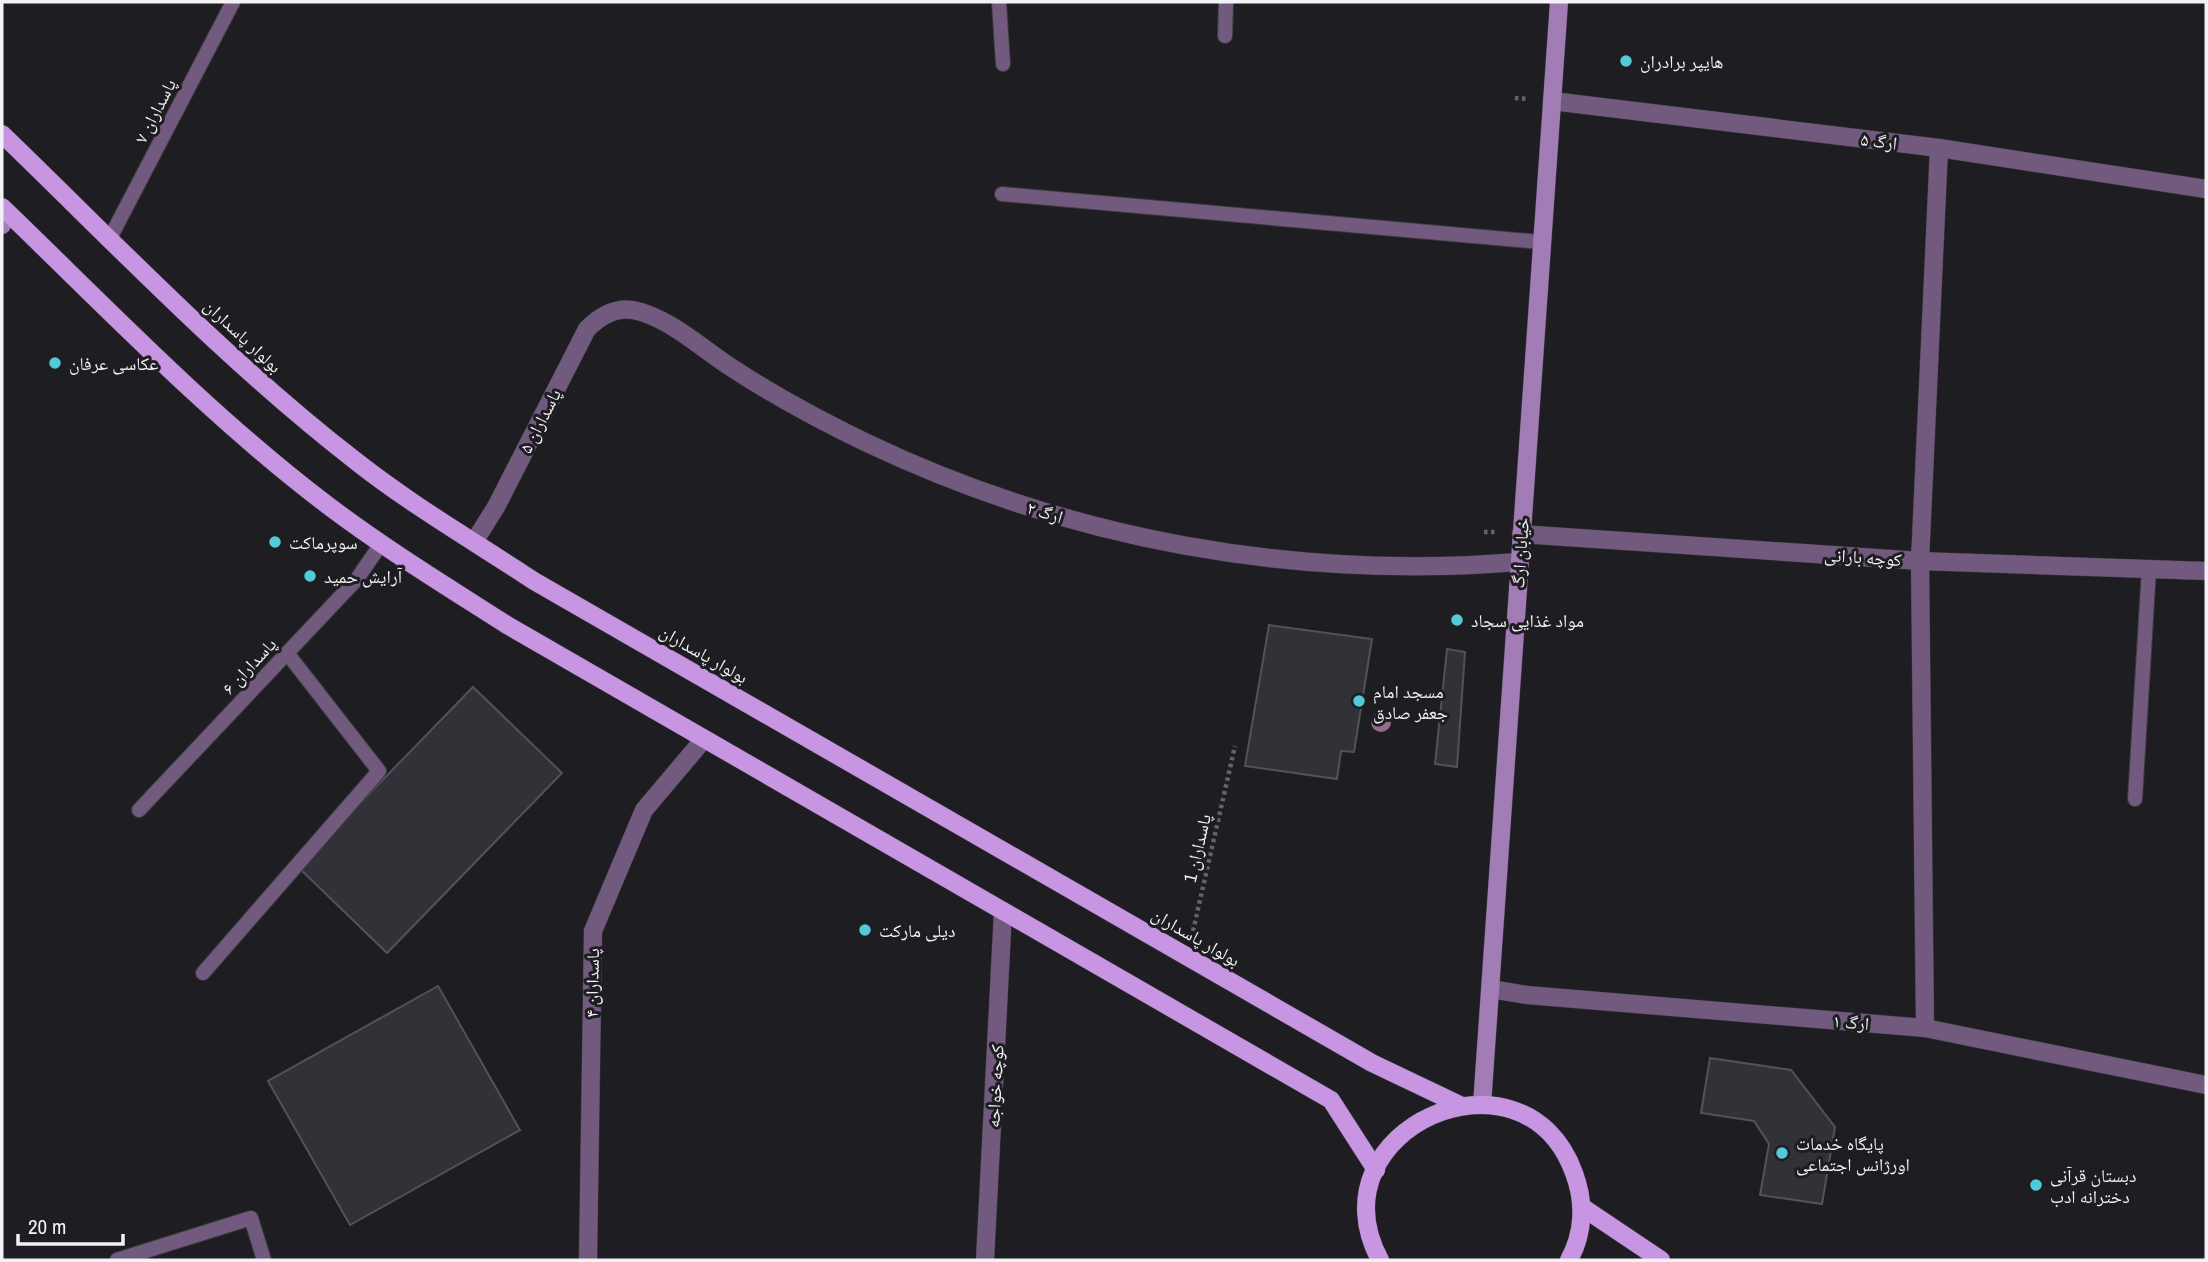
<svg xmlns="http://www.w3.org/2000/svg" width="2208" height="1262" font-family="'Archivo Narrow','Noto Naskh Arabic',sans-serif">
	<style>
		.building { fill: #313237; stroke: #525359; stroke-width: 2 }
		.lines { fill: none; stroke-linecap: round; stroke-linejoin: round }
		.lane-casing { stroke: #3c3b40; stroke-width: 16 }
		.street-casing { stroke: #3c3b40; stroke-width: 19 }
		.secondary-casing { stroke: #3c3b40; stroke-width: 19 }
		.primary-casing { stroke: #3c3b40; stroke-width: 19 }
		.path { stroke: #646367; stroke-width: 4.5; stroke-dasharray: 3.5 3.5; stroke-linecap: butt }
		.lane { stroke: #725a7e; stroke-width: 14 }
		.street { stroke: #725a7e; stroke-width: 18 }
		.secondary { stroke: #a27cb5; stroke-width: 18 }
		.primary { stroke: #c795e1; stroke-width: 18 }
		.tree { fill: #926c8e }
		.poi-dot { fill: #52cbd7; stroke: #1e1d22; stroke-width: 2.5 }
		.labels { text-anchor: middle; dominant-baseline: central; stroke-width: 6; stroke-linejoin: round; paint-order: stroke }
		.poi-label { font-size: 18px; fill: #f2f1f5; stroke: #1e1d22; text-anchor: start }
		.street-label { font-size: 18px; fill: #f2f1f5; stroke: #1e1d22 }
	</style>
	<rect width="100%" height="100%" fill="#1e1d22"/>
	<g class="building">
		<polygon points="1269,625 1372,639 1354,752 1341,751 1337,779 1245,766"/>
		<polygon points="1447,649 1465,652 1457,767 1435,764"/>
		<polygon points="473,687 562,773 387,953 298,867"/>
		<polygon points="438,986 520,1130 350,1225 268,1081"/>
		<polygon points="1710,1058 1791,1070 1835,1127 1822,1204 1760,1195 1769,1144 1754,1121 1701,1113"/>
	</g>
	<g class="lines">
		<g class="lane-casing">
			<g id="lane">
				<polyline points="999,2 1003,64"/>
				<polyline points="1225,36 1226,2"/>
				<polyline points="1002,194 1541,242"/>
				<polyline points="110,238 233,2"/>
				<polyline points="2135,799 2149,569"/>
				<polyline points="139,810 357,579 381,544"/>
				<polyline points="203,973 379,771 287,653"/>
				<polyline points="117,1260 251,1218 264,1260"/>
			</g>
		</g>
		<g class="street-casing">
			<g id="street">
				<polyline points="1552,101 1939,148 2206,189"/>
				<polyline points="1521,534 1920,561 2206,571"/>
				<path d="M474 542 496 507 587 329C600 316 615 307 633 310 668 317 700 347 729 366 773 395 819 420 867 443 1071 540 1294 580 1519 562"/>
				<polyline points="1491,989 1527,995 1925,1028 2206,1085"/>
				<polyline points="1925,1028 1920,561 1939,148"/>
				<polyline points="588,1260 593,931 644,810 704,739"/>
				<polyline points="985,1260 1003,911"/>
			</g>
		</g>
		<g class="secondary-casing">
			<g id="secondary">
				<polyline points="2,225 6,212"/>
				<polyline points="1482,1105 1559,2"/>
			</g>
		</g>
		<g class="primary-casing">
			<g id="primary">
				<path d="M2 134C118 246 230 364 357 462 413 506 475 542 534 581L1372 1063 1460 1105"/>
				<path d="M2 207C107 308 210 416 326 504 384 548 446 586 507 625L1331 1100 1376 1170"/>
				<polyline points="1582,1207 1661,1260"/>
				<path d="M1380 1260C1310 1129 1524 1035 1574 1173 1585 1202 1584 1233 1569 1260"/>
			</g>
		</g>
		<g class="path">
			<polyline points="1515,98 1528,99"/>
			<polyline points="1484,532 1497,532"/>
			<polyline points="1193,931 1235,746"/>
		</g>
		<use href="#lane" class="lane"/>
		<use href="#street" class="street"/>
		<use href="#secondary" class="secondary"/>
		<use href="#primary" class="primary"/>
	</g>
	<circle class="tree" cx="1381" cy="722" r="10"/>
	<g class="poi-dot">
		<circle cx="1626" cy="61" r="7"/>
		<circle cx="55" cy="363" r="7"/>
		<circle cx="275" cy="542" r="7"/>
		<circle cx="310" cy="576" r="7"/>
		<circle cx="1457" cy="620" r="7"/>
		<circle cx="1359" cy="701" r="7"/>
		<circle cx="865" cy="930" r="7"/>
		<circle cx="1782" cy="1153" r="7"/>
		<circle cx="2036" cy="1185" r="7"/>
	</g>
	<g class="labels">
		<g class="poi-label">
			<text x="1640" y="61">هایپر برادران</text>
			<text x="69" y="363">عکاسی عرفان</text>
			<text x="289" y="542">سوپرماکت</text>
			<text x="324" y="576">آرایش حمید</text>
			<text x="1471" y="620">مواد غذایی سجاد</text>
			<text x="1373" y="691">مسجد امام<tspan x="1373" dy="21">جعفر صادق</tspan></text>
			<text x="879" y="930">دیلی مارکت</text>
			<text x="1796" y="1143">پایگاه خدمات<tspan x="1796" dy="21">اورژانس اجتماعی</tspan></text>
			<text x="2050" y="1175">دبستان قرآنی<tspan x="2050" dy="21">دخترانه ادب</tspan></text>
		</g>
		<g class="street-label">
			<text transform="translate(155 111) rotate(-63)">پاسداران ۷</text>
			<text transform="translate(1879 141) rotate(7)">ارگ ۵</text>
			<text transform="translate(243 336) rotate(43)">بولوار پاسداران</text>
			<text transform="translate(540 421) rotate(-63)">پاسداران ۵</text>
			<text transform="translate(1045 512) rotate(17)">ارگ ۲</text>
			<text transform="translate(1520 553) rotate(-86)">خیابان ارگ</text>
			<text transform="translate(1863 557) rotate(4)">کوچه بارانی</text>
			<text transform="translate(704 654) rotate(30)">بولوار پاسداران</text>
			<text transform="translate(249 666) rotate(-47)">پاسداران ۶</text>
			<text transform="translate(1197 848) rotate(-77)">پاسداران 1</text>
			<text transform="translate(1196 937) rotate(30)">بولوار پاسداران</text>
			<text transform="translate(592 983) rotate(-89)">پاسداران ۴</text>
			<text transform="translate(1851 1022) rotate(5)">ارگ ۱</text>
			<text transform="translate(995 1086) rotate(-87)">کوچه خواجه</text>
		</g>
	</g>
	<rect width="2208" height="1262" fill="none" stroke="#f2f1f5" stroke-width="7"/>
	<path d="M18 1234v10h105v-10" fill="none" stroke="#f2f1f5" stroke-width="3.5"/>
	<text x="28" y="1234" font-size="21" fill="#f2f1f5" stroke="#1e1d22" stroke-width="5" paint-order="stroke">20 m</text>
</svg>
